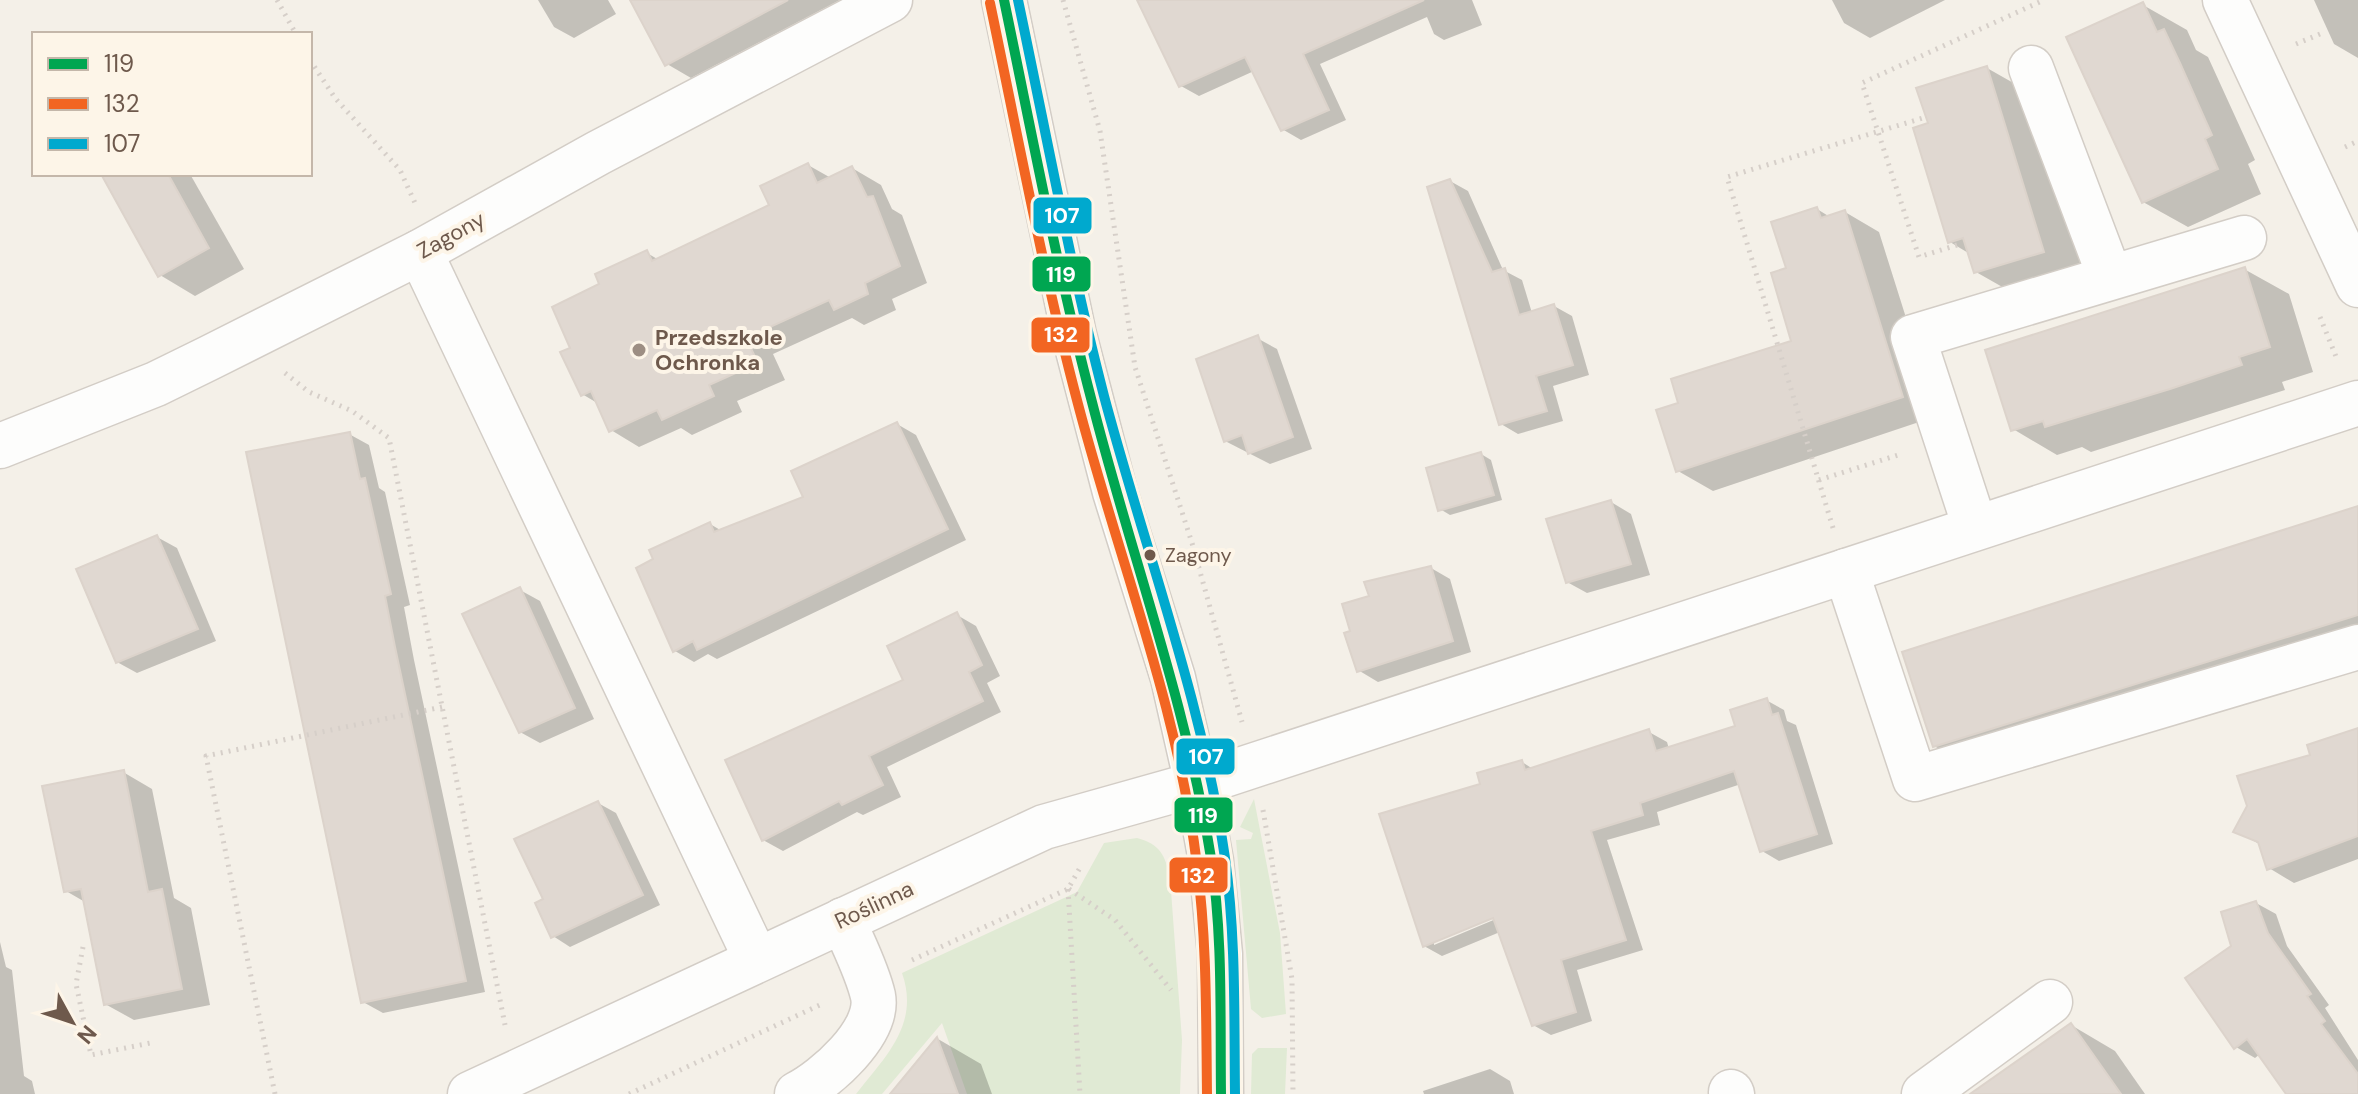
<svg xmlns="http://www.w3.org/2000/svg" width="2358" height="1094" font-family="'DM Sans',sans-serif">
	<style>
		.green { fill: #e0ead4 }
		.shadow { fill: #0003; fill-rule: evenodd }
		.building { fill: #e0d8d1; stroke: #dcd3cb; stroke-width: 2 }
		.lines { fill: none; stroke-linecap: round; stroke-linejoin: round }
		.minor-casing { stroke: #d3cdc6; stroke-width: 47 }
		.path { stroke: #d6cfc9; stroke-width: 5; stroke-dasharray: 2 6; stroke-linecap: butt }
		.minor { stroke: #fdfdfc; stroke-width: 44 }
		.bus-1-casing { stroke: #fdf5e8; stroke-width: 16 }
		.bus-2-casing { stroke: #fdf5e8; stroke-width: 16 }
		.bus-3-casing { stroke: #fdf5e8; stroke-width: 16 }
		.bus-1 { stroke: #00a651; stroke-width: 10 }
		.bus-2 { stroke: #f26522; stroke-width: 10 }
		.bus-3 { stroke: #00a9ce; stroke-width: 10 }
		.poi-dot { fill: #9d8e83; stroke: #fdf5e8; stroke-width: 3 }
		.bus-dot { fill: #6e594c; stroke: #fdf5e8; stroke-width: 3 }
		.labels { text-anchor: middle; dominant-baseline: central; stroke-width: 8; stroke-linejoin: round; paint-order: stroke }
		.bus-label { font-size: 20px; fill: #6e594c; stroke: #fdf5e8; text-anchor: start }
		.street-label { font-size: 22px; fill: #6e594c; stroke: #fdf5e8 }
		.poi-label { font-size: 22px; font-weight: bold; fill: #6e594c; stroke: #fdf5e8; text-anchor: start }
		.line-badge { stroke: #fdf5e8; stroke-width: 3 }
		.badge-label { font-size: 22px; text-anchor: middle; font-weight: bold; fill: #fff }
	</style>
	<rect width="100%" height="100%" fill="#f4f0e8"/>
	<g class="green">
		<polygon points="1254,799 1280,933 1286,1014 1262,1018 1251,1009 1236,840 1251,839 1253,833 1240,827"/>
		<path d="M1137 838C1160 844 1165 855 1170 877L1182 1040 1180 1094H967L942 1023 882 1094H856C886 1056 920 1024 902 973L1077 892 1104 843Z"/>
		<polygon points="1258,1048 1287,1048 1285,1094 1251,1094 1252,1054"/>
	</g>
	<g class="shadow">
		<polygon points="538,0 608,0 616,14 574,38 554,27"/>
		<polygon points="633,0 840,0 691,78 667,64"/>
		<polygon points="1164,0 1472,0 1482,25 1444,40 1434,34 1427,17 1320,64 1346,120 1301,140 1282,129 1254,71 1199,96 1181,86"/>
		<polygon points="1832,0 1945,0 1870,38 1844,23"/>
		<polygon points="2314,0 2358,0 2358,58 2334,44"/>
		<polygon points="2143,5 2187,30 2196,50 2208,57 2255,160 2248,164 2261,194 2188,227 2143,202"/>
		<polygon points="1987,68 2031,93 2087,277 2020,297 1976,272 1970,254 1950,242 1930,125"/>
		<polygon points="808,165 831,178 852,168 881,185 892,209 902,215 927,283 892,299 896,310 864,325 852,318 773,354 785,380 737,401 742,412 692,435 681,428 639,447 611,430 599,404 582,394 572,349 602,285 647,253 659,260 772,206"/>
		<polygon points="103,174 190,174 244,269 195,296 160,275"/>
		<polygon points="1450,181 1468,191 1503,270 1522,280 1532,313 1554,306 1572,316 1589,375 1553,386 1563,421 1518,434 1501,424"/>
		<polygon points="1817,209 1830,217 1845,212 1879,232 1937,416 1713,491 1678,471 1793,342 1789,270"/>
		<polygon points="2244,269 2289,294 2313,372 2282,382 2285,390 2091,452 2082,447 2057,455 2013,429"/>
		<polygon points="1257,338 1277,349 1312,449 1270,464 1225,441"/>
		<polygon points="897,424 916,435 966,540 717,659 708,654 694,662 675,651 710,524 722,531 806,498"/>
		<polygon points="349,434 369,445 379,488 385,492 410,605 404,607 414,660 485,992 383,1013 363,1002"/>
		<polygon points="1481,454 1491,460 1502,500 1450,515 1440,509"/>
		<polygon points="1611,502 1631,514 1650,575 1587,593 1567,582"/>
		<polygon points="2358,508 2358,628 1950,755 1934,746"/>
		<polygon points="157,537 177,548 216,641 137,673 117,662"/>
		<polygon points="1431,568 1450,579 1471,652 1378,682 1358,670 1353,632 1371,597"/>
		<polygon points="520,590 540,601 594,719 540,743 520,732"/>
		<polygon points="957,615 976,626 1000,676 987,683 1001,712 887,767 901,797 863,815 857,812 783,851 763,840 905,681"/>
		<path d="M1766 700 1784 710 1787 721 1796 725 1833 844 1779 861 1762 851 1741 784 1657 812 1660 825 1607 840 1643 950 1577 970 1592 1021 1551 1035 1533 1025 1500 932 1442 956 1424 946 1482 785 1522 762 1533 769 1649 732 1667 742 1669 749 1737 727ZM1502 912 1503 916 1434 945V940Z"/>
		<polygon points="2358,730 2358,859 2294,883 2269,868 2261,845 2236,831 2312,756"/>
		<polygon points="123,772 152,789 174,898 191,908 210,1005 134,1020 105,1004 85,902 66,891"/>
		<polygon points="598,803 616,813 660,905 570,947 553,936 546,900"/>
		<polygon points="2256,903 2276,914 2287,946 2329,1005 2325,1008 2358,1060 2358,1094 2289,1094 2260,1054 2255,1058 2236,1047 2234,947"/>
		<polygon points="0,942 6,967 12,970 24,1076 32,1081 35,1094 0,1094"/>
		<polygon points="2071,1025 2115,1051 2145,1094 1974,1094"/>
		<polygon points="938,1039 981,1064 992,1094 892,1094"/>
		<polygon points="1490,1069 1510,1081 1514,1094 1424,1094 1423,1091"/>
	</g>
	<g class="building">
		<polygon points="630,0 788,0 665,66"/>
		<polygon points="1137,0 1424,0 1303,54 1329,110 1281,131 1245,57 1179,87"/>
		<polygon points="2143,2 2157,32 2164,29 2180,63 2212,135 2205,139 2218,169 2142,203 2066,37"/>
		<polygon points="1987,66 2044,252 1974,273 1963,238 1948,243 1913,128 1928,123 1916,88"/>
		<polygon points="808,163 817,183 852,166 867,197 873,196 900,266 865,283 868,294 834,310 829,300 746,338 758,363 709,385 714,396 662,420 657,410 609,432 591,391 581,396 560,352 570,348 552,307 599,284 595,274 647,250 652,261 769,205 760,186"/>
		<polygon points="101,174 168,174 209,248 158,277"/>
		<polygon points="1450,179 1492,272 1505,268 1519,315 1554,304 1573,365 1536,376 1547,411 1499,425 1427,187"/>
		<polygon points="1817,207 1821,218 1845,210 1903,397 1676,472 1656,410 1678,403 1671,379 1791,341 1771,273 1786,268 1771,222"/>
		<polygon points="2245,267 2270,347 2239,357 2242,365 2170,389 2045,427 2043,421 2011,431 1985,350"/>
		<polygon points="1258,335 1293,437 1248,454 1242,435 1224,442 1196,359"/>
		<polygon points="897,422 948,529 697,650 693,641 673,652 636,568 653,559 649,550 710,522 714,532 803,497 791,471"/>
		<polygon points="350,432 360,479 365,478 391,594 385,596 395,647 466,981 361,1003 246,452"/>
		<polygon points="1481,452 1494,495 1438,511 1426,468"/>
		<polygon points="1611,500 1631,564 1566,583 1546,519"/>
		<polygon points="2358,506 2358,615 1933,747 1902,652"/>
		<polygon points="157,535 198,629 116,663 76,569"/>
		<polygon points="1431,566 1453,641 1357,672 1344,633 1350,631 1342,604 1369,596 1364,582"/>
		<polygon points="520,587 575,708 519,733 462,614"/>
		<polygon points="957,612 982,665 969,672 983,701 869,756 883,785 842,805 839,801 762,841 725,760 903,680 887,646"/>
		<polygon points="1767,698 1772,715 1778,713 1817,834 1760,852 1734,771 1640,803 1643,815 1591,831 1626,940 1561,960 1576,1012 1532,1026 1493,918 1423,947 1379,814 1480,784 1477,773 1522,760 1525,770 1649,729 1656,751 1735,726 1730,710"/>
		<polygon points="2358,728 2358,836 2267,870 2258,842 2233,832 2247,806 2237,776 2310,755 2307,745"/>
		<polygon points="124,770 148,892 162,889 182,989 104,1005 81,889 64,892 42,786"/>
		<polygon points="598,801 643,895 551,938 535,903 543,899 514,839"/>
		<polygon points="2256,901 2268,933 2311,994 2307,996 2325,1021 2321,1024 2358,1074 2358,1094 2286,1094 2247,1039 2234,1049 2185,978 2231,946 2221,912"/>
		<polygon points="2071,1023 2121,1094 1970,1094"/>
		<polygon points="937,1037 958,1094 890,1094"/>
	</g>
	<g class="lines">
		<g class="minor-casing">
			<g id="minor">
				<polyline points="1004,0 1074,335 1115,492 1173,678 1197,784 1211,861 1220,954 1221,1094"/>
				<polyline points="2225,0 2358,285"/>
				<polyline points="2031,68 2110,277"/>
				<polyline points="420,252 756,959"/>
				<polyline points="0,446 156,384 209,358 420,252 598,153 890,0"/>
				<polyline points="1975,527 1913,337 2244,238"/>
				<polyline points="1846,571 1915,779 2358,647"/>
				<polyline points="1731,1092 1732,1094"/>
				<polyline points="470,1094 1044,827 1197,784 2358,403"/>
				<path d="M797 1094C825 1080 880 1032 873 996 867 970 853 944 843 920"/>
				<polyline points="1924,1094 2050,1002"/>
			</g>
		</g>
		<g class="path">
			<polyline points="277,0 296,34"/>
			<polyline points="1063,0 1100,131 1135,367 1192,543 1242,722"/>
			<polyline points="2296,44 2320,34"/>
			<polyline points="310,60 335,98 400,170 415,203"/>
			<polyline points="2345,147 2358,141"/>
			<polyline points="1957,245 1919,257 1862,83 2044,0"/>
			<polyline points="2320,317 2337,359"/>
			<polyline points="285,373 309,392 352,411 389,438 505,1025"/>
			<polyline points="1819,480 1898,455 1900,458"/>
			<polyline points="1833,528 1727,177 1923,118"/>
			<polyline points="1263,810 1292,979 1293,1094"/>
			<polyline points="1068,889 1080,1094"/>
			<polyline points="1069,889 1115,920 1171,990"/>
			<polyline points="83,947 76,984 91,1055 155,1042"/>
			<polyline points="912,960 1068,889 1081,866"/>
			<polyline points="275,1094 206,756 442,707"/>
			<polyline points="629,1094 824,1003"/>
		</g>
		<use href="#minor" class="minor"/>
		<g class="bus-1-casing">
			<path id="bus-1" d="M1004 0C1032 134 1057 269 1092 402 1131 555 1186 702 1211 858 1223 936 1220 1016 1221 1094"/>
		</g>
		<g class="bus-2-casing">
			<path id="bus-2" d="M990 3C1018 137 1043 272 1078 404 1118 557 1178 707 1197 865 1207 941 1206 1017 1207 1094"/>
		</g>
		<g class="bus-3-casing">
			<path id="bus-3" d="M1018 0C1046 132 1070 265 1104 396 1145 550 1202 700 1225 858 1236 936 1234 1015 1235 1094"/>
		</g>
		<use href="#bus-1" class="bus-1"/>
		<use href="#bus-2" class="bus-2"/>
		<use href="#bus-3" class="bus-3"/>
	</g>
	<circle class="poi-dot" cx="639" cy="350" r="8"/>
	<circle class="bus-dot" cx="1150" cy="555" r="7"/>
	<g class="labels">
		<g class="bus-label">
			<text x="1165" y="555">Zagony</text>
		</g>
		<g class="street-label">
			<text transform="translate(451 235) rotate(-29)">Zagony</text>
			<text transform="translate(874 905) rotate(-25)">Roślinna</text>
		</g>
		<g class="poi-label">
			<text x="655" y="337">Przedszkole<tspan x="655" dy="25">Ochronka</tspan></text>
		</g>
	</g>
	<g class="line-badge">
		<rect x="1032" y="196" width="61" height="39" rx="8" fill="#00a9ce"/>
		<rect x="1031" y="255" width="61" height="38" rx="8" fill="#00a651"/>
		<rect x="1030" y="316" width="61" height="38" rx="8" fill="#f26522"/>
		<rect x="1175" y="737" width="61" height="39" rx="8" fill="#00a9ce"/>
		<rect x="1173" y="796" width="61" height="38" rx="8" fill="#00a651"/>
		<rect x="1168" y="856" width="61" height="38" rx="8" fill="#f26522"/>
	</g>
	<g class="badge-label">
		<text x="1062" y="223">107</text>
		<text x="1061" y="282">119</text>
		<text x="1061" y="342">132</text>
		<text x="1206" y="764">107</text>
		<text x="1203" y="823">119</text>
		<text x="1198" y="883">132</text>
	</g>
	<rect x="32" y="32" width="280" height="144" fill="#fdf5e8" stroke="#c4b7aa" stroke-width="2"/>
	<rect x="48" y="58" width="40" height="12" fill="#00a651" stroke="#c4b7aa" stroke-width="2"/>
	<text x="104" y="72" font-size="24" fill="#6e594c">119</text>
	<rect x="48" y="98" width="40" height="12" fill="#f26522" stroke="#c4b7aa" stroke-width="2"/>
	<text x="104" y="112" font-size="24" fill="#6e594c">132</text>
	<rect x="48" y="138" width="40" height="12" fill="#00a9ce" stroke="#c4b7aa" stroke-width="2"/>
	<text x="104" y="152" font-size="24" fill="#6e594c">107</text>
	<g transform="translate(72 1022) rotate(130)" stroke="#fdf5e8" stroke-width="6" paint-order="stroke">
	<path d="M0-6L14 30L0 20L-14 30Z" fill="#6e594c"/>
	<text y="-12" font-size="22" font-weight="bold" text-anchor="middle" fill="#6e594c">N</text>
	</g>
</svg>
